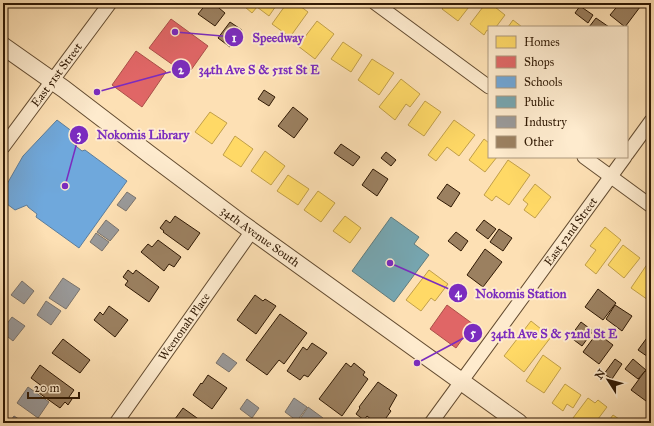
<svg xmlns="http://www.w3.org/2000/svg" width="654" height="426" font-family="'IM FELL Great Primer',serif">
	<style>
		.homes { fill: #ffd966; stroke: #c19f49 }
		.shops { fill: #e06666; stroke: #ab4f49 }
		.schools { fill: #6fa8dc; stroke: #5c7d9b }
		.public { fill: #76a5af; stroke: #617b7c }
		.industry { fill: #999; stroke: #7a736c }
		.building { fill: #9b8060; stroke: #301904 }
		.lines { fill: none; stroke-linecap: round; stroke-linejoin: round }
		.minor-casing { stroke: #634b30; stroke-width: 15 }
		.tertiary-casing { stroke: #634b30; stroke-width: 19 }
		.minor { stroke: #feebce; stroke-width: 13 }
		.tertiary { stroke: #feebce; stroke-width: 17 }
		.labels { text-anchor: middle; dominant-baseline: central; stroke-width: 4; stroke-linejoin: round; paint-order: stroke }
		.street-label { font-size: 12px; fill: #301904; stroke: #feebce }
		.leader { fill: none; stroke: #7b2cbf; stroke-width: 1.5 }
		.callout-dot { fill: #7b2cbf; stroke: #feebce; stroke-width: 1.5 }
		.mark-label { font-size: 12px; text-anchor: middle; font-weight: bold; fill: #fff }
		.callout-label { font-size: 13px; text-anchor: middle; font-weight: bold; fill: #7b2cbf; stroke: #feebce; stroke-width: 4; stroke-linejoin: round; paint-order: stroke }
	</style>
	<rect width="100%" height="100%" fill="#fde0b4"/>
	<filter id="stains"><feTurbulence type="fractalNoise" baseFrequency=".005" numOctaves="4"/><feColorMatrix values="0 0 0 0 .2 0 0 0 0 .09 0 0 0 0 .02 0 0 0 .5 -.17"/></filter>
	<radialGradient id="worn" r=".72"><stop offset=".6" stop-color="#630" stop-opacity="0"/><stop offset="1" stop-color="#630" stop-opacity=".3"/></radialGradient>
	<g class="homes">
		<polygon points="248,3 278,3 269,16 257,7 252,13 245,7"/>
		<polygon points="287,3 296,3 308,12 290,37 272,24"/>
		<polygon points="447,3 472,3 458,21 442,9"/>
		<polygon points="486,3 490,3 505,15 496,27 489,27 489,31 487,30 484,35 470,24"/>
		<polygon points="513,20 522,27 508,27"/>
		<polygon points="317,21 334,34 315,59 298,46"/>
		<polygon points="343,42 362,55 351,72 331,59"/>
		<polygon points="372,59 394,73 379,95 358,80"/>
		<polygon points="401,79 420,94 410,107 406,104 395,120 379,107"/>
		<polygon points="425,101 441,112 424,136 408,125"/>
		<polygon points="210,112 227,123 212,144 195,132"/>
		<polygon points="454,120 475,135 459,156 447,147 436,161 428,155"/>
		<polygon points="235,136 253,149 241,167 223,155"/>
		<polygon points="484,139 489,143 489,157 497,157 485,172 469,160"/>
		<polygon points="265,151 285,166 271,185 251,171"/>
		<polygon points="508,160 530,175 509,205 496,196 492,201 484,195"/>
		<polygon points="288,175 309,189 298,205 277,191"/>
		<polygon points="535,184 551,197 535,218 524,210 528,204 523,200"/>
		<polygon points="318,191 335,203 321,222 304,210"/>
		<polygon points="345,216 361,228 350,243 333,231"/>
		<polygon points="605,227 621,240 596,274 585,265 596,250 590,246"/>
		<polygon points="623,245 640,258 624,278 608,265"/>
		<polygon points="650,260 651,261 651,302 631,288"/>
		<polygon points="429,270 448,284 435,301 431,298 421,311 406,300"/>
		<polygon points="531,321 551,337 524,372 504,356"/>
		<polygon points="543,355 561,368 544,393 526,381"/>
		<polygon points="565,384 581,395 573,408 567,404 563,411 552,403"/>
		<polygon points="588,398 595,403 598,400 607,407 595,423 572,423 570,422"/>
		<polygon points="613,415 625,423 607,423"/>
	</g>
	<g class="shops">
		<polygon points="171,19 208,46 191,70 183,72 149,48"/>
		<polygon points="136,51 166,72 142,107 112,85"/>
		<polygon points="447,305 473,324 456,348 430,329"/>
	</g>
	<polygon class="schools" points="57,120 73,132 72,143 82,151 85,150 127,181 79,248 36,217 37,214 28,207 27,205 15,210 3,201 3,191 23,156"/>
	<polygon class="public" points="391,217 419,237 414,244 429,255 394,302 352,271"/>
	<g class="industry">
		<polygon points="127,192 136,198 126,211 117,205"/>
		<polygon points="106,220 119,230 110,241 97,232"/>
		<polygon points="96,233 109,242 102,251 90,242"/>
		<polygon points="63,278 80,289 66,309 49,298"/>
		<polygon points="22,281 34,291 24,304 11,295"/>
		<polygon points="46,301 61,311 51,325 37,315"/>
		<polygon points="12,317 25,326 13,341 3,333 3,329"/>
		<polygon points="223,353 237,363 229,372 216,363"/>
		<polygon points="28,387 49,402 38,418 17,403"/>
		<polygon points="294,398 307,407 297,421 285,412"/>
		<polygon points="247,399 259,408 252,418 240,409"/>
		<polygon points="308,407 323,418 319,423 298,422"/>
		<polygon points="14,416 25,423 9,423"/>
	</g>
	<g class="building">
		<polygon points="207,3 213,3 225,13 215,26 198,14"/>
		<polygon points="620,3 635,3 640,7 625,27 610,15"/>
		<polygon points="580,6 593,15 588,23 575,13"/>
		<polygon points="596,18 609,27 589,27"/>
		<polygon points="230,22 242,30 230,47 218,38"/>
		<polygon points="264,90 275,97 269,106 258,99"/>
		<polygon points="293,107 308,119 294,138 278,126"/>
		<polygon points="341,144 360,157 353,166 334,153"/>
		<polygon points="386,152 396,160 391,166 381,158"/>
		<polygon points="373,169 388,179 377,196 362,185"/>
		<polygon points="447,184 460,193 451,207 437,198"/>
		<polygon points="175,216 200,233 188,250 163,232 164,231 160,228 166,220 170,223"/>
		<polygon points="484,220 496,229 488,239 476,230"/>
		<polygon points="499,229 512,238 503,251 490,242"/>
		<polygon points="456,232 468,241 461,251 448,241"/>
		<polygon points="158,240 181,257 174,267 169,264 164,271 141,252 148,244 152,247"/>
		<polygon points="485,249 502,262 483,287 467,275"/>
		<polygon points="128,270 133,274 136,270 159,287 149,302 125,285 128,281 123,277"/>
		<polygon points="598,289 616,303 603,320 585,307"/>
		<polygon points="255,295 263,301 265,299 276,306 256,334 237,320"/>
		<polygon points="615,305 632,316 622,331 606,319"/>
		<polygon points="109,306 128,320 115,337 94,320 100,312 103,315"/>
		<polygon points="280,314 307,333 284,364 279,360 267,375 246,360"/>
		<polygon points="581,322 593,331 582,346 570,337"/>
		<polygon points="597,333 613,345 599,364 583,352"/>
		<polygon points="649,335 651,337 651,359 638,350"/>
		<polygon points="63,339 90,360 80,373 52,353"/>
		<polygon points="312,343 327,353 308,377 304,375 300,380 287,371 303,347 307,350"/>
		<polygon points="615,359 622,364 612,379 604,374"/>
		<polygon points="633,359 646,370 638,379 625,369"/>
		<polygon points="346,363 351,367 354,363 365,372 363,375 368,379 342,416 319,399"/>
		<polygon points="40,365 74,390 69,397 72,399 68,405 65,402 60,408 39,393 43,387 31,378"/>
		<polygon points="645,371 651,375 651,394 646,401 631,390"/>
		<polygon points="208,375 227,388 212,409 193,395 201,383 202,384"/>
		<polygon points="378,382 397,395 389,409 391,411 386,418 390,420 387,423 372,423 373,421 367,416 364,420 356,414 360,408 359,407"/>
		<polygon points="183,408 204,423 172,423"/>
	</g>
	<g class="lines">
		<g class="minor-casing">
			<g id="minor">
				<polyline points="375,3 489,87"/>
				<path id="s1" d="M3 147 110 3"/>
				<polyline points="627,154 651,121"/>
				<polyline points="584,157 651,206"/>
				<path id="s2" d="M116 423 252 231"/>
				<path id="s3" d="M431 423 625 157"/>
			</g>
		</g>
		<g class="tertiary-casing">
			<g id="tertiary">
				<path id="s4" d="M3 46 64 89 149 154 241 223 519 423"/>
			</g>
		</g>
		<use href="#minor" class="minor"/>
		<use href="#tertiary" class="tertiary"/>
	</g>
	<g class="labels">
		<g class="street-label">
			<text stroke="none"><textPath href="#s1" startOffset="90">East 51st Street</textPath></text>
			<text stroke="none"><textPath href="#s3" startOffset="237">East 52nd Street</textPath></text>
			<text stroke="none"><textPath href="#s4" startOffset="320">34th Avenue South</textPath></text>
			<text stroke="none"><textPath href="#s2" startOffset="118">Weenonah Place</textPath></text>
		</g>
	</g>
	<path class="leader" d="M175 32L234 37M97 92L181 69M65 186L79 135M390 263L458 293M417 363L473 333"/>
	<g class="callout-dot">
		<circle cx="175" cy="32" r="4"/>
		<circle cx="97" cy="92" r="4"/>
		<circle cx="65" cy="186" r="4"/>
		<circle cx="390" cy="263" r="4"/>
		<circle cx="417" cy="363" r="4"/>
		<circle cx="234" cy="37" r="10"/>
		<circle cx="181" cy="69" r="10"/>
		<circle cx="79" cy="135" r="10"/>
		<circle cx="458" cy="293" r="10"/>
		<circle cx="473" cy="333" r="10"/>
	</g>
	<g class="mark-label">
		<text x="234" y="42">1</text>
		<text x="181" y="74">2</text>
		<text x="79" y="139">3</text>
		<text x="458" y="297">4</text>
		<text x="473" y="337">5</text>
	</g>
	<g class="callout-label">
		<text x="278" y="42">Speedway</text>
		<text x="259" y="74">34th Ave S &amp; 51st St E</text>
		<text x="143" y="139">Nokomis Library</text>
		<text x="521" y="298">Nokomis Station</text>
		<text x="554" y="338">34th Ave S &amp; 52nd St E</text>
	</g>
	<rect width="654" height="426" fill="none" stroke="#fde0b4" stroke-width="16"/>
	<rect x="4" y="4" width="646" height="418" fill="none" stroke="#301904" stroke-width="2"/>
	<rect x="8" y="8" width="638" height="410" fill="none" stroke="#301904"/>
	<rect x="488" y="26" width="140" height="132" fill="#feebce" stroke="#ac977d"/>
	<rect x="496" y="36" width="20" height="12" fill="#ffd966" stroke="#ac977d"/>
	<text x="524" y="46" font-size="12" fill="#301904">Homes</text>
	<rect x="496" y="56" width="20" height="12" fill="#e06666" stroke="#ac977d"/>
	<text x="524" y="66" font-size="12" fill="#301904">Shops</text>
	<rect x="496" y="76" width="20" height="12" fill="#6fa8dc" stroke="#ac977d"/>
	<text x="524" y="86" font-size="12" fill="#301904">Schools</text>
	<rect x="496" y="96" width="20" height="12" fill="#76a5af" stroke="#ac977d"/>
	<text x="524" y="106" font-size="12" fill="#301904">Public</text>
	<rect x="496" y="116" width="20" height="12" fill="#999999" stroke="#ac977d"/>
	<text x="524" y="126" font-size="12" fill="#301904">Industry</text>
	<rect x="496" y="136" width="20" height="12" fill="#9b8060" stroke="#ac977d"/>
	<text x="524" y="146" font-size="12" fill="#301904">Other</text>
	<g transform="translate(608 380) rotate(306)" stroke="#feebce" stroke-width="3" paint-order="stroke">
	<path d="M0-3L7 15L0 10L-7 15Z" fill="#301904"/>
	<text y="-6" font-size="11" font-weight="bold" text-anchor="middle" fill="#301904">N</text>
	</g>
	<path d="M28 392v6h51v-6" fill="none" stroke="#301904" stroke-width="2"/>
	<text x="34" y="392" font-size="12" fill="#301904" stroke="#feebce" stroke-width="3" paint-order="stroke">20 m</text>
	<rect width="100%" height="100%" filter="url(#stains)"/>
	<rect width="100%" height="100%" fill="url(#worn)"/>
</svg>
